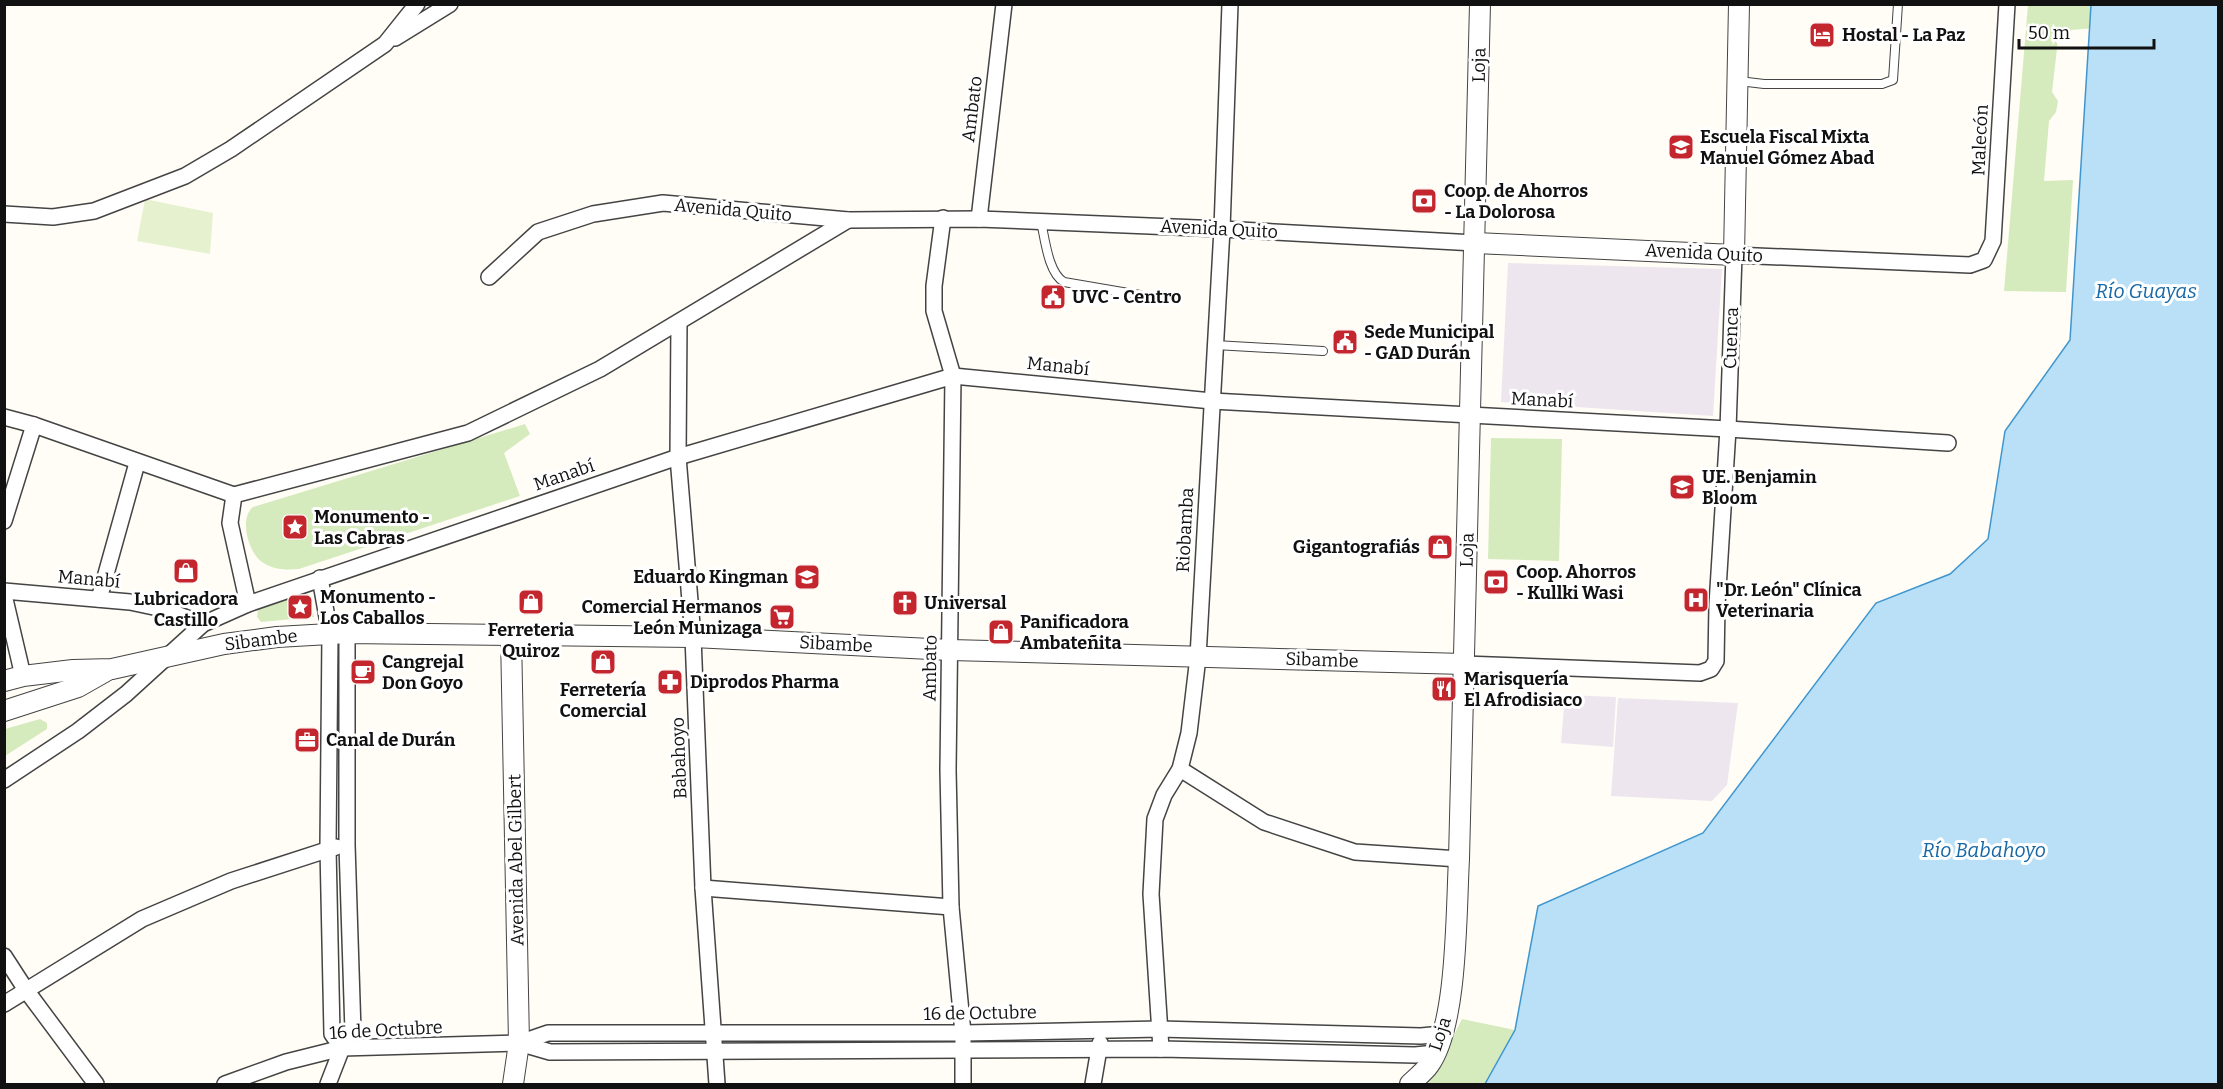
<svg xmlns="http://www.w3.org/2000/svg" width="2223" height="1089" font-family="Bitter,serif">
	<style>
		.industrial { fill: #eee6ef }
		.green { fill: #d5ebbd }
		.pitch { fill: #e6f2cf }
		.water { fill: #b9e0f7; stroke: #3f96cf; stroke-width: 1.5 }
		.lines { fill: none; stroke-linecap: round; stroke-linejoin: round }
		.service-casing { stroke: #444; stroke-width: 10 }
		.minor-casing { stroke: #444; stroke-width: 18 }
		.tertiary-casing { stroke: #444; stroke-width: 22 }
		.service { stroke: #fff; stroke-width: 8 }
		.minor { stroke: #fff; stroke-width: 15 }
		.tertiary { stroke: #fff; stroke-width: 20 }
		.labels { text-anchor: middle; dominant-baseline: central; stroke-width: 6; stroke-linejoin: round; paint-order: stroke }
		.poi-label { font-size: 18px; font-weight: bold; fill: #111; stroke: #fff; text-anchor: start }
		.street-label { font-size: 18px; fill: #111; stroke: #fff }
		.water-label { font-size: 20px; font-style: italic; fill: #1768a6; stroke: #fff }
	</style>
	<rect width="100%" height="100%" fill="#fffdf5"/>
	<g class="industrial">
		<polygon points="1508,263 1722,269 1713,416 1501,402"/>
		<polygon points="1565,695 1616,697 1613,747 1561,743"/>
		<polygon points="1618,698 1738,703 1727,785 1712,801 1611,796"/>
	</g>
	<g class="green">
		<polygon points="2028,5 2118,5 2094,28 2059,31 2052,92 2058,101 2056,112 2049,121 2044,181 2073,180 2066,292 2004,291"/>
		<path d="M525 424 530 434 504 453 520 496 299 569C285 570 274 570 262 562 248 552 239 518 253 507Z"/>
		<polygon points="1491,438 1562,439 1559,561 1488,559"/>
		<polygon points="305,593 310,595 314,617 261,622 257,617 258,610"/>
		<polygon points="40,719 47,723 47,729 5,756 5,729"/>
		<polygon points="1462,1019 1515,1030 1509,1057 1485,1084 1422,1084 1437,1069"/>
	</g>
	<polygon class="pitch" points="145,199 213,213 210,254 137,241"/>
	<polygon class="water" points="2091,5 2218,5 2218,1084 1485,1084 1515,1030 1538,906 1703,833 1876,603 1950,574 1988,539 2005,431 2070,340"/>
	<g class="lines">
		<g class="service-casing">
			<g id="service">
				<polyline points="1739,81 1764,84 1882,84 1893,80 1898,4"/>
				<path d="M1041 222C1045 238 1048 273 1064 282L1140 295"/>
				<polyline points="1215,345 1323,351"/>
			</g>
		</g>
		<g class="minor-casing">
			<g id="minor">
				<polyline points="395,38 450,4"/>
				<polyline points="4,214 53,217 94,211 185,176 231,149 385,44 417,4"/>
				<polyline points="943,218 934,286 934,311 953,376 948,770 951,907 963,1033 963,1084"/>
				<polyline points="979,219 1004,4"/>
				<polyline points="489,277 538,232 593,214 663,203 848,220 979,219 1222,229 1475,243"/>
				<polyline points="679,322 678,457 693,637 703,888 717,1084"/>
				<polyline points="4,417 34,425 234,495"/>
				<polyline points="4,521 34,425"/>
				<polyline points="320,578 330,634 328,848 332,1034 342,1048"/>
				<polyline points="4,591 130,602 163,609 203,624"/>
				<polyline points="4,595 23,676"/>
				<polyline points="99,599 137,463"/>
				<polyline points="248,604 230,523 234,495 468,433 600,369 848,220"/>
				<polyline points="1464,664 1700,673 1711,669 1716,661 1717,605 1728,429 1734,255 1970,265 1984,260 1993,241 2007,4"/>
				<polyline points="1180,769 1264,822 1355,852 1459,859"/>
				<polyline points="4,780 78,731 126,694 203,624 248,604 678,457 953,376 1212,401 1728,429 1948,443"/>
				<polyline points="703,888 951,907"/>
				<polyline points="4,956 26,990 96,1084"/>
				<polyline points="4,1004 142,919 231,881 336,847"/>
				<polyline points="519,1043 550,1052 1161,1049 1415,1055 1436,1053"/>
				<polyline points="1161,1049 1151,894 1155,819 1164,795 1180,769 1189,733 1198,657 1222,229 1230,4"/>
				<polyline points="225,1084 286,1062 342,1048 519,1043 548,1033 963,1033 1160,1029 1421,1036 1442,1034"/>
				<polyline points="328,1084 342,1048 353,1032 347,845 347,633"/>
				<polyline points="1093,1084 1100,1043"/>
			</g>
		</g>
		<g class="tertiary-casing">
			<g id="tertiary">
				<polyline points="1475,243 1734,255 1739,4"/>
				<polyline points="511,636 519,1043 513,1084"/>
				<polyline points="4,681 23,676 73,670 112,669 224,644 277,637 347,633 693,637 950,650 1464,664"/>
				<polyline points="4,711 78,687 108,670"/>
				<path d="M1410 1084C1416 1078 1424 1072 1429 1065 1458 1025 1456 910 1459 859L1480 4"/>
			</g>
		</g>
		<use href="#service" class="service"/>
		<use href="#minor" class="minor"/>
		<use href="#tertiary" class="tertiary"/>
	</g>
	<defs>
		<g id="hotel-square" transform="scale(1.35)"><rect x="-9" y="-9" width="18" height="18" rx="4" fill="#c4262e" stroke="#fff"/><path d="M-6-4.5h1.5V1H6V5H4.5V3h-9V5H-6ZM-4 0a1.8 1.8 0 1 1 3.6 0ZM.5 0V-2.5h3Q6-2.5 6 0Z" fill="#fff"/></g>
		<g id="school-square" transform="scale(1.35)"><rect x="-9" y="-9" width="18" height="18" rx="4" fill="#c4262e" stroke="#fff"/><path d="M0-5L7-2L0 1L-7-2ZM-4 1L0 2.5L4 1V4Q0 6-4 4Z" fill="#fff"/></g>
		<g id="bank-square" transform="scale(1.35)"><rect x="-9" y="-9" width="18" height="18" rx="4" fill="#c4262e" stroke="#fff"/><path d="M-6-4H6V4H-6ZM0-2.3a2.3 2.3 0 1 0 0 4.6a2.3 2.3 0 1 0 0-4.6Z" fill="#fff"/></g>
		<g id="civic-square" transform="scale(1.35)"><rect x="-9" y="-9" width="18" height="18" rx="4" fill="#c4262e" stroke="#fff"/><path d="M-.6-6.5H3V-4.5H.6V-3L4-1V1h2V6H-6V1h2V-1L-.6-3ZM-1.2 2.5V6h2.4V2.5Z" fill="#fff"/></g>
		<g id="sight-square" transform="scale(1.35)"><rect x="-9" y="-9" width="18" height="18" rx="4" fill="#c4262e" stroke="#fff"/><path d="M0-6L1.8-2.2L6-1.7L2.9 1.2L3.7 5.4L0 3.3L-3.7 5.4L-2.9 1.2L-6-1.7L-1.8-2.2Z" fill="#fff"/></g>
		<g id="shop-square" transform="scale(1.35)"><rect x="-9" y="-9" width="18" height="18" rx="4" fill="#c4262e" stroke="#fff"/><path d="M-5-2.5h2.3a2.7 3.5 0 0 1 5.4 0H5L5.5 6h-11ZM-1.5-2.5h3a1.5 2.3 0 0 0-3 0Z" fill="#fff"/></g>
		<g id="hospital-square" transform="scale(1.35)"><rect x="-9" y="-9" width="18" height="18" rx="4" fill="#c4262e" stroke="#fff"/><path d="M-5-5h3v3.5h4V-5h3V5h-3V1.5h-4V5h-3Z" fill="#fff"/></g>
		<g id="church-square" transform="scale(1.35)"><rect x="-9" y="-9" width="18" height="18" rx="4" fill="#c4262e" stroke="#fff"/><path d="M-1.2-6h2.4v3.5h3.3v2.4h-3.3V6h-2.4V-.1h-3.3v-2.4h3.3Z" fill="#fff"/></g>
		<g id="supermarket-square" transform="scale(1.35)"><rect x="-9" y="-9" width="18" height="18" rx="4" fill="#c4262e" stroke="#fff"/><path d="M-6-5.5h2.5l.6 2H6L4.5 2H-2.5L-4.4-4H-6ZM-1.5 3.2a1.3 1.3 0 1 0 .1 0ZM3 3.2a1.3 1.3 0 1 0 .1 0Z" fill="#fff"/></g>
		<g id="cafe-square" transform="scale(1.35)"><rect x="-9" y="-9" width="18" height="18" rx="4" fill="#c4262e" stroke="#fff"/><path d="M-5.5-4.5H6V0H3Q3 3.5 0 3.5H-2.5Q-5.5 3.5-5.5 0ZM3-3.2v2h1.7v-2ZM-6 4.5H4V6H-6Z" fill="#fff"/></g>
		<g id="pharmacy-square" transform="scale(1.35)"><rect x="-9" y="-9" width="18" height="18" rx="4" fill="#c4262e" stroke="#fff"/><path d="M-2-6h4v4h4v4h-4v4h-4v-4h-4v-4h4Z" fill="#fff"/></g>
		<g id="restaurant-square" transform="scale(1.35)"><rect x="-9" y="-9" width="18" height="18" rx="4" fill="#c4262e" stroke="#fff"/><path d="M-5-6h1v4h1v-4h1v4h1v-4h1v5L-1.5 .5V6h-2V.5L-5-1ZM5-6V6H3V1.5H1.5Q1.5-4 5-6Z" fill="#fff"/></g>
		<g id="office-square" transform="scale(1.35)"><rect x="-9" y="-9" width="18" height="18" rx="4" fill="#c4262e" stroke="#fff"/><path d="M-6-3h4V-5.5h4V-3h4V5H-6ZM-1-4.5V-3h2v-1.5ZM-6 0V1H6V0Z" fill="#fff"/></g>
	</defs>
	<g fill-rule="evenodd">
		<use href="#hotel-square" x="1822" y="35"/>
		<use href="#school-square" x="1681" y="147"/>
		<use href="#bank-square" x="1424" y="201"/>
		<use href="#civic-square" x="1053" y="297"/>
		<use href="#civic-square" x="1345" y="342"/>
		<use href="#school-square" x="1682" y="487"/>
		<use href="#sight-square" x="295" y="527"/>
		<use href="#shop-square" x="1440" y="547"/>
		<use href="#shop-square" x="186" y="571"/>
		<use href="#school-square" x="807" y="577"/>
		<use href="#bank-square" x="1496" y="582"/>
		<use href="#hospital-square" x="1696" y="600"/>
		<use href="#shop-square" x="531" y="602"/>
		<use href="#church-square" x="905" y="603"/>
		<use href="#sight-square" x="300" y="607"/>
		<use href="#supermarket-square" x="782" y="617"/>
		<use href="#shop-square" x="1001" y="632"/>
		<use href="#shop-square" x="603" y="662"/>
		<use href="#cafe-square" x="363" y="672"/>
		<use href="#pharmacy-square" x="670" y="682"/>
		<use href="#restaurant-square" x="1444" y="689"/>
		<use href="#office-square" x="307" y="740"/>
	</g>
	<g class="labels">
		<g class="poi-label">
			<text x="1842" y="35">Hostal - La Paz</text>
			<text x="1700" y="137">Escuela Fiscal Mixta<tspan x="1700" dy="21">Manuel Gómez Abad</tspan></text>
			<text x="1444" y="191">Coop. de Ahorros<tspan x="1444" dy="21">- La Dolorosa</tspan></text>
			<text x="1072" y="297">UVC - Centro</text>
			<text x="1364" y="332">Sede Municipal<tspan x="1364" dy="21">- GAD Durán</tspan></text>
			<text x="1702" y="477">UE. Benjamin<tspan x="1702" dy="21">Bloom</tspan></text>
			<text x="314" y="517">Monumento -<tspan x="314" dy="21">Las Cabras</tspan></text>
			<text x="1420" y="547" text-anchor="end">Gigantografiás</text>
			<text x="1516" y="572">Coop. Ahorros<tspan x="1516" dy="21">- Kullki Wasi</tspan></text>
			<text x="788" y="577" text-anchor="end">Eduardo Kingman</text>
			<text x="1716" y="590">"Dr. León" Clínica<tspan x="1716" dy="21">Veterinaria</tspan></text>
			<text x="320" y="597">Monumento -<tspan x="320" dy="21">Los Caballos</tspan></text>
			<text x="186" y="599" text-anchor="middle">Lubricadora<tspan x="186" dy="21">Castillo</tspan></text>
			<text x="924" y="603">Universal</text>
			<text x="762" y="607" text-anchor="end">Comercial Hermanos<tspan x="762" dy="21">León Munizaga</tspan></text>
			<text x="1020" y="622">Panificadora<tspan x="1020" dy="21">Ambateñita</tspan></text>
			<text x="531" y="630" text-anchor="middle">Ferreteria<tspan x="531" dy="21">Quiroz</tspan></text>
			<text x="382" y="662">Cangrejal<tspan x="382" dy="21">Don Goyo</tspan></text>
			<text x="1464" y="679">Marisquería<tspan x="1464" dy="21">El Afrodisiaco</tspan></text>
			<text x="690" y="682">Diprodos Pharma</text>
			<text x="603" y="690" text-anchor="middle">Ferretería<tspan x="603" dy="21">Comercial</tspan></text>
			<text x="326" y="740">Canal de Durán</text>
		</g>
		<g class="street-label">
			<text transform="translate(1479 65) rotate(-89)">Loja</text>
			<text transform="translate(972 109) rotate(-83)">Ambato</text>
			<text transform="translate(1980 140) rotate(-87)">Malecón</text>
			<text transform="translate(733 210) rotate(5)">Avenida Quito</text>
			<text transform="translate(1219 229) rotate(3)">Avenida Quito</text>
			<text transform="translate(1704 253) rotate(3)">Avenida Quito</text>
			<text transform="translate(1731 338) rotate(-88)">Cuenca</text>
			<text transform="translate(1058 366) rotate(6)">Manabí</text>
			<text transform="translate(1542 400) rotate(3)">Manabí</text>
			<text transform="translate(564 475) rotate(-19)">Manabí</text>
			<text transform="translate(1185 530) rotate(-87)">Riobamba</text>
			<text transform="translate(1467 550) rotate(-88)">Loja</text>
			<text transform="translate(89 579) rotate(5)">Manabí</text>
			<text transform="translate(261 640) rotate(-7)">Sibambe</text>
			<text transform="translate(836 644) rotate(3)">Sibambe</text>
			<text transform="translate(1322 660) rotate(2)">Sibambe</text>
			<text transform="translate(930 668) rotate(-89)">Ambato</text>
			<text transform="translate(679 758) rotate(-92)">Babahoyo</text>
			<text transform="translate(516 860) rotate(-91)">Avenida Abel Gilbert</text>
			<text transform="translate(980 1013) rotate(-1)">16 de Octubre</text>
			<text transform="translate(386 1030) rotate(-3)">16 de Octubre</text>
			<text transform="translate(1440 1034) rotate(-72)">Loja</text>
		</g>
		<g class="water-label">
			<text x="2146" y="291">Río Guayas</text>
			<text x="1984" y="850">Río Babahoyo</text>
		</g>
	</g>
	<rect width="2223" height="1089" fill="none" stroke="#111111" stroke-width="12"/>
	<path d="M2019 39v9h135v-9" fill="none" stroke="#111111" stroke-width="3"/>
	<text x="2028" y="39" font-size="18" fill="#111111" stroke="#ffffff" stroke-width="4.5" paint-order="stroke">50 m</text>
</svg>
